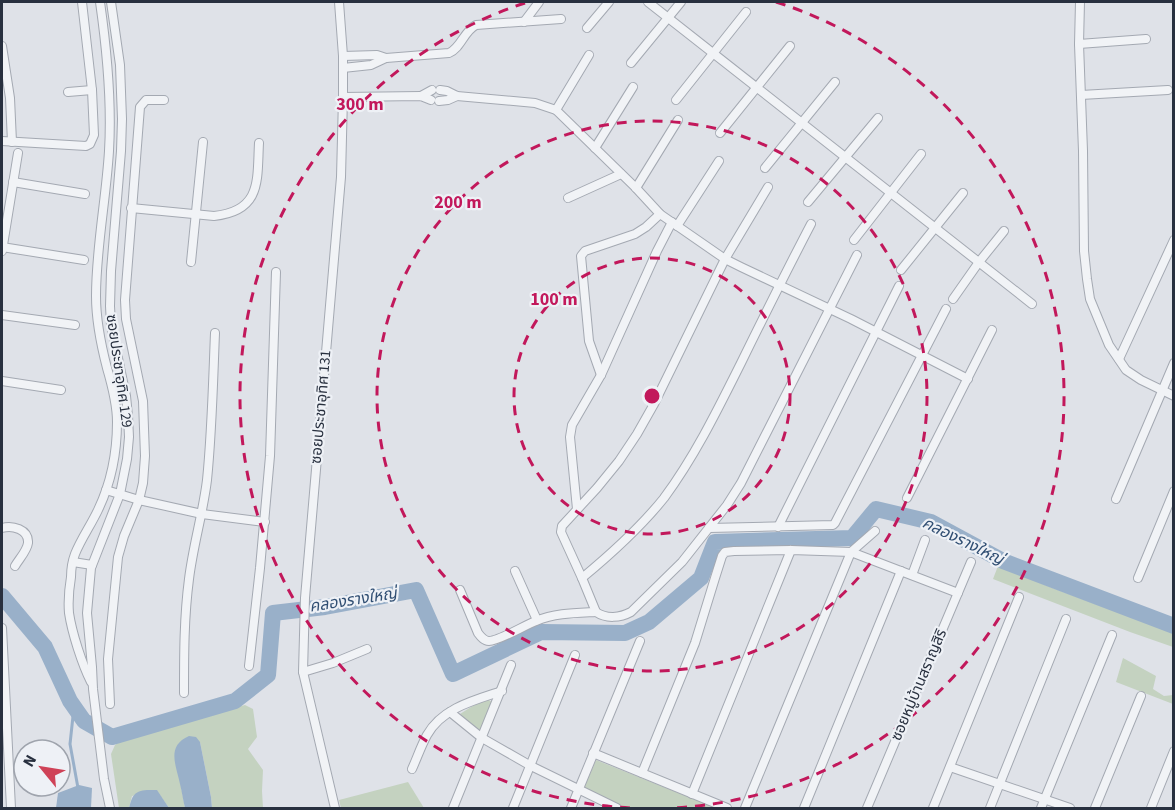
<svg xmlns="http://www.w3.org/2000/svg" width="1175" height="810" font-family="'Source Sans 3','Noto Sans Thai',sans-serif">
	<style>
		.green { fill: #c4d2c0 }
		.water { fill: #99b0c9 }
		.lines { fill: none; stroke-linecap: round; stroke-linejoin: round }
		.stream { stroke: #99b0c9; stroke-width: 3 }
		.river { stroke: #99b0c9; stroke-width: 16 }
		.street-casing { stroke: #a4a9b2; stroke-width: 10 }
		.street { stroke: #f1f3f6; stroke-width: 8 }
		.ring { fill: none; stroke: #c2185b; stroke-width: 3; stroke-dasharray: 10 8 }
		.labels { text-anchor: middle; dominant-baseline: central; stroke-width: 4.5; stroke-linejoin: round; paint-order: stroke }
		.street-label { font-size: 15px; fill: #28303f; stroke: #eef1f6 }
		.water-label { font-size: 16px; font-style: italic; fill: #314f73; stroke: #eef1f6 }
		.centre { fill: #c2185b; stroke: #eef1f6; stroke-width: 3 }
		.ring-label { font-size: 18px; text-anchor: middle; font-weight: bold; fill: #c2185b; stroke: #eef1f6; stroke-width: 4.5; stroke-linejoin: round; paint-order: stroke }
	</style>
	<rect width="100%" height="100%" fill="#dfe2e8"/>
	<g class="green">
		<polygon points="998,566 1050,587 1173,633 1173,647 1130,632 993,579"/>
		<polygon points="1123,658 1156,676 1153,689 1164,696 1173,695 1173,704 1116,682"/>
		<polygon points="487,699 492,702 482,729 478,730 470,726 460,714 471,707"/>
		<polygon points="245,705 253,709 257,737 248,749 263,770 262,791 263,808 212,808 211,797 200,742 181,786 185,808 169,808 157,791 132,796 129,808 119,808 111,754 115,745 123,739"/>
		<polygon points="596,760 716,808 625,808 584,788"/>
		<polygon points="408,782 424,808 341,808 339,800"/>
	</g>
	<g class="water">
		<path d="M189 736 196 737 200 742 211 797 212 808H185C183 800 182 792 180 784 176 765 166 746 189 736Z"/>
		<polygon points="79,785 92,788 91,808 56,808 58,793"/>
		<path d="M147 790H157L169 808H129C132 796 134 791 147 790Z"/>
	</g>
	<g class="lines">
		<polyline class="stream" points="74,707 70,744 78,788"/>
		<polyline class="river" points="2,596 45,647 70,701 84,721 112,737 235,701 268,675 273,613 325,607 416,590 453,674 541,632 625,633 649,622 701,578 715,542 852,538 876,509 931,522 1003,561 1174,626"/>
		<g class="street-casing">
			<g id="street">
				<polyline points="648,2 1032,304"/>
				<polyline points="1080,2 1079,44 1083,151 1084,251 1087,279 1090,299 1109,345 1126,370 1141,380 1174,396"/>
				<polyline points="524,22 539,2"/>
				<polyline points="587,28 609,2"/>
				<polyline points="1079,44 1146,39"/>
				<polyline points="2,46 10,98 12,142"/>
				<polyline points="343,56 377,55 386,58"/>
				<polyline points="631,63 681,2"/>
				<path d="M343 68 371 65 386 58 449 53C461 48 464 31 476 25L561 19"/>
				<polyline points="440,90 447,91 457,96 535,103 556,110 636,188 660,214 725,259 741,267 851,319 968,379"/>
				<polyline points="68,92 92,90"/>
				<polyline points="1081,95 1168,90"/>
				<polyline points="421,96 432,90"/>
				<polyline points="343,97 421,96 431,100"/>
				<polyline points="676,100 746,12"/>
				<polyline points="439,101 448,100 457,96"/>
				<polyline points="556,110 589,55"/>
				<polyline points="720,133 790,46"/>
				<polyline points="2,141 86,146 90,144 94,135 92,90 82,2"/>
				<polyline points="595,148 633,87"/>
				<polyline points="765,168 835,82"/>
				<polyline points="13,182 85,194"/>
				<path d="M768 187 725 259 654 404 637 434 619 461 597 488 562 526 561 532 582 578 596 612C606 619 620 618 631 612L682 562 727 505 741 483 857 255"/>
				<polyline points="636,188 678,120"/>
				<polyline points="568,198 621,174"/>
				<polyline points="808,202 878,118"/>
				<path d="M131 208 214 216C262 211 257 180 259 143"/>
				<polyline points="677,226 719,161"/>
				<polyline points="854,240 921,154"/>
				<polyline points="2,247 84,260"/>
				<polyline points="2,251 18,153"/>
				<polyline points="191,262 203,142"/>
				<polyline points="901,270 963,193"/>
				<polyline points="953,299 979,262 1004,231"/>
				<polyline points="2,315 75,325"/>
				<polyline points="1119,359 1174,240"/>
				<polyline points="601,375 589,341 581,256 585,251 635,234 646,227 660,214"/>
				<polyline points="2,381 61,390"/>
				<polyline points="106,490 139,500 202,514 265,522"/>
				<polyline points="907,498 992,330"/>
				<polyline points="1116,499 1174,363"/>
				<polyline points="577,509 570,437 572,425 601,375 657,251 672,222"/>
				<polyline points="778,527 899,286"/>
				<path d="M2 528C12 525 29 529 28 543 27 551 19 559 15 566"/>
				<polyline points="709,528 833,525 835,523 946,309"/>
				<polyline points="73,562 92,565"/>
				<polyline points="515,571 537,620"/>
				<polyline points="912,575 925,540"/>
				<path d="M582 578C611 554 640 528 664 498 695 456 718 409 741 363 764 316 787 270 811 224"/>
				<polyline points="1138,578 1174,491"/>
				<path d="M460 590 478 633C481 637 484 641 489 641 499 641 525 625 536 621 555 613 575 613 596 612"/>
				<polyline points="2,628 11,808"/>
				<polyline points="249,666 260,568 270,456 276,272"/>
				<polyline points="303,672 333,663 367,649"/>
				<path d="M91 682C82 664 72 633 69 613 68 601 69 589 71 577 71 569 72 562 75 554 81 539 91 525 98 510 111 483 117 452 117 422 117 404 112 385 107 368 101 345 96 321 96 296 96 248 106 200 109 151 112 101 107 51 100 2"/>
				<path d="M184 693C184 655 184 617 189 579 193 546 203 513 207 480 212 431 213 382 215 333"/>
				<polyline points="110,704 108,659 118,557 124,536 139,500 143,483 145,456 143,401 126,319 125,300 140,107 146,100 164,100"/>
				<polyline points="450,712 482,738 531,766 617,808"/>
				<polyline points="593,753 727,808"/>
				<polyline points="950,767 1070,808"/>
				<path d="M412 769C417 758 421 746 427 735 442 708 475 700 502 691"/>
				<polyline points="642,773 695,643 715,578 722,556 725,552 734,551 791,550 851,552 958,593"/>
				<polyline points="692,794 791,550"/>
				<polyline points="110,808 104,779 93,689 92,667 87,613 91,568 120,494 127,459 129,437 128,416 126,396 111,325 110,306 111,271 121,151 122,119 120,65 111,2"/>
				<polyline points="335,808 303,672 305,598 341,177 343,97 343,56 339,2"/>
				<polyline points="453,808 511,665"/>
				<polyline points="513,808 575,655"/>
				<polyline points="571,808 640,641"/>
				<polyline points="745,808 851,552 875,531"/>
				<polyline points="804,808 901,571"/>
				<polyline points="867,808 971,562"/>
				<polyline points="933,808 1019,597"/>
				<polyline points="990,808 1066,619"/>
				<polyline points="1041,808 1112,635"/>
				<polyline points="1095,808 1141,696"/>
				<polyline points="1151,808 1174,751"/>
			</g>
		</g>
		<use href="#street" class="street"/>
	</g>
	<g class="ring">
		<circle cx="652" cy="396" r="138"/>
		<circle cx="652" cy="396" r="275"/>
		<path d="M630 808A413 413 0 0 1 528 2M776 2A413 413 0 0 1 674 808"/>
	</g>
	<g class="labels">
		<g class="street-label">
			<text transform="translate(119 371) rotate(82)">ซอยประชาอุทิศ 129</text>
			<text transform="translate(321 407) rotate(-85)">ซอยประชาอุทิศ 131</text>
			<text transform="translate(919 685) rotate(-67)">ซอยหมู่บ้านสราญสิริ</text>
		</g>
		<g class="water-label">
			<text transform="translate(963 541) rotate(26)">คลองรางใหญ่</text>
			<text transform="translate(353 600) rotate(-9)">คลองรางใหญ่</text>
		</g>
	</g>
	<circle cx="652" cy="396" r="9" class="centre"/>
	<g class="ring-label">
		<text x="360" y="110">300 m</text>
		<text x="458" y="208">200 m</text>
		<text x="554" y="305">100 m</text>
	</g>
	<rect width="1175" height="810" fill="none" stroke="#28303f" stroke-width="6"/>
	<g transform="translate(42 768) rotate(300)"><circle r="28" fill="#eef1f6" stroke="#9fa4ad" stroke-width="1.5"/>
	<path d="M0-4.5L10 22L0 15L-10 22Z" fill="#cf4257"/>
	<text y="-9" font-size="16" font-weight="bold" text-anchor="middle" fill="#28303f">N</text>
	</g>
</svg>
